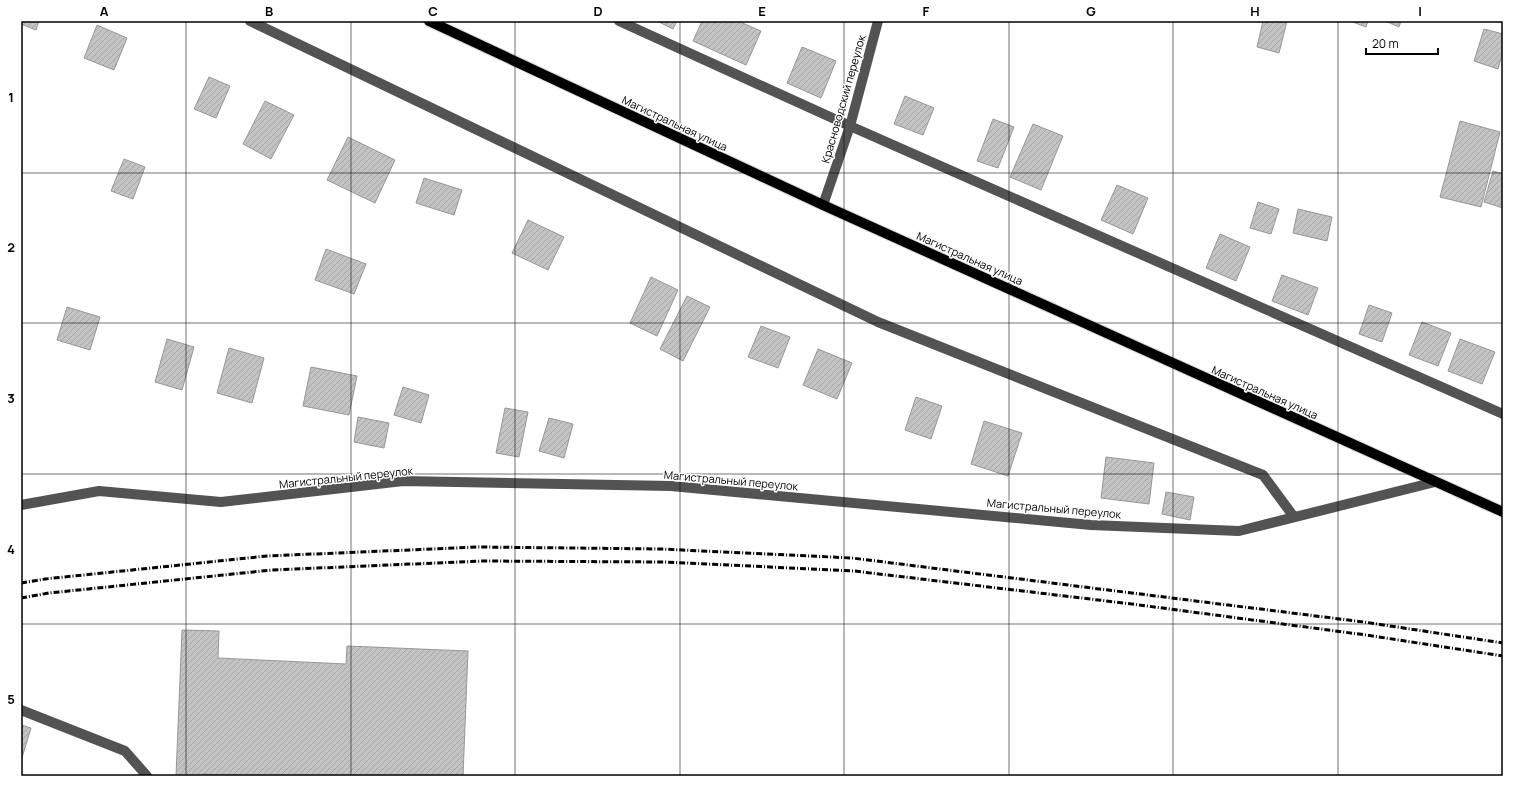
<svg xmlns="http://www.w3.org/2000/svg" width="1524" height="797" font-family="Manrope,sans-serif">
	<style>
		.building { fill: url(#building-hatch); stroke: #979797 }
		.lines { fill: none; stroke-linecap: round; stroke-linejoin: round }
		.major-casing { stroke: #dbdbdb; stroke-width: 12 }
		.minor { stroke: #535353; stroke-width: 10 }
		.major { stroke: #000; stroke-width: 10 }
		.rail { stroke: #000; stroke-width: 3; stroke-dasharray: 6 2 1 2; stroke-linecap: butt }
		.grid { fill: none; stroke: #000; stroke-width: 1; stroke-opacity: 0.55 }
		.labels { text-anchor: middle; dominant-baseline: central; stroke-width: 3; stroke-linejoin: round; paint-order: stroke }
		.street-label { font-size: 11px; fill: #000; stroke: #fff }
		.neatline { fill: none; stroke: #000; stroke-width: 1.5 }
		.grid-label { font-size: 13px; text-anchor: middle; font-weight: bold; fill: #000 }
	</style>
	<defs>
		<pattern id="building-hatch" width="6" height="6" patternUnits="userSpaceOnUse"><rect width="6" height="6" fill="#c3c3c3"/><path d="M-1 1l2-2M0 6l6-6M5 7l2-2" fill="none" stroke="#a6a6a6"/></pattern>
	</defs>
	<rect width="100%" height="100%" fill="#fff"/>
	<g class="building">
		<polygon points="21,21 39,21 36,30 21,24"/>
		<polygon points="657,21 677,21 673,29"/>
		<polygon points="702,21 738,21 761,31 746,65 693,41"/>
		<polygon points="1263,21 1287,21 1279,53 1257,47"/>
		<polygon points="1350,21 1368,21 1366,27"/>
		<polygon points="1385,21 1401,21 1399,27"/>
		<polygon points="97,25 127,38 114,70 84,58"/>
		<polygon points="1484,29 1503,34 1503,51 1498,69 1474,61"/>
		<polygon points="802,47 836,61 821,98 787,83"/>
		<polygon points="209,77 230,86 216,118 194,109"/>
		<polygon points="905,96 934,108 923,135 894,124"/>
		<polygon points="265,101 294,115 271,159 243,144"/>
		<polygon points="993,119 1014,127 998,168 977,161"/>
		<polygon points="1460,121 1500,132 1481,207 1440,197"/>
		<polygon points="1033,124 1063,136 1041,190 1010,177"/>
		<polygon points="348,137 395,160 375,203 327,180"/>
		<polygon points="124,159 145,167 133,199 111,191"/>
		<polygon points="1493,171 1503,174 1503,208 1484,202"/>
		<polygon points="424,178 462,190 454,215 416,203"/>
		<polygon points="1117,185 1148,198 1133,234 1101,220"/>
		<polygon points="1258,202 1279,209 1271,234 1250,228"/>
		<polygon points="1298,209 1332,217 1327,241 1293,233"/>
		<polygon points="528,220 564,237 548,270 512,253"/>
		<polygon points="1220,234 1250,247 1236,281 1206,268"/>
		<polygon points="326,249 366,264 354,294 315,280"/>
		<polygon points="1282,275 1318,288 1308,315 1272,301"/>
		<polygon points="651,277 678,290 657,336 630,323"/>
		<polygon points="687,296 710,307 683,361 660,349"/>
		<polygon points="1369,305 1392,313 1382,342 1359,334"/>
		<polygon points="67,307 100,317 90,350 57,340"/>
		<polygon points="1422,322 1451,333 1438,366 1409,355"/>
		<polygon points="761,326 790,337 778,368 748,357"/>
		<polygon points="167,339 194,347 182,390 155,382"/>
		<polygon points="1460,339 1495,352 1482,384 1448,371"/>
		<polygon points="229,348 264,358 252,403 217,393"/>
		<polygon points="818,349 852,363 837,399 803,385"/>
		<polygon points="311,367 357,376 349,415 303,406"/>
		<polygon points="403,387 429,395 421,423 394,415"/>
		<polygon points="916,397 942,406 931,439 905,430"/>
		<polygon points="505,408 528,412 519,457 496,453"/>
		<polygon points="358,417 389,423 384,448 354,442"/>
		<polygon points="549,418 573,424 564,458 539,451"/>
		<polygon points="984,421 1022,433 1008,476 971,464"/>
		<polygon points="1106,457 1154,463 1149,504 1101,498"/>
		<polygon points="1166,492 1194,497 1190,520 1162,514"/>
		<polygon points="182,630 219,631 218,658 346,664 347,646 468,651 463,776 250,776 203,774 202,776 176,776"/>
		<polygon points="21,725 31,728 21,761"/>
	</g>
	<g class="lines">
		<g class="major-casing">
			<polyline id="major" points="429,21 823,205 1503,512"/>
		</g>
		<g class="minor">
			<polyline points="250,21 878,322 1263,475 1294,517"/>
			<polyline points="619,21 850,126 1503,414"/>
			<polyline points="823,205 850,126 878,21"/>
			<polyline points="21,505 99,491 221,502 403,481 671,486 1091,525 1239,531 1435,482"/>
			<polyline points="21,710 125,751 147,776"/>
		</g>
		<use href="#major" class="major"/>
		<g class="rail">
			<polyline points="21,583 45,579 267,556 479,547 661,549 852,558 1364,622 1503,643"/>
			<polyline points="21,598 49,593 272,570 483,561 665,562 854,571 1132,604 1366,635 1503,656"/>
		</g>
	</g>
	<path class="grid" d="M186 21V776M351 21V776M515 21V776M680 21V776M844 21V776M1009 21V776M1173 21V776M1338 21V776M21 173H1503M21 323H1503M21 474H1503M21 624H1503"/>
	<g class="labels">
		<g class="street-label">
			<text transform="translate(843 99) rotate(-74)">Красноводский переулок</text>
			<text transform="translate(675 123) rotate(25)">Магистральная улица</text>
			<text transform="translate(970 258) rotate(24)">Магистральная улица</text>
			<text transform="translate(1265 392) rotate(24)">Магистральная улица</text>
			<text transform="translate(346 477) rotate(-6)">Магистральный переулок</text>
			<text transform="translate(731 480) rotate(5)">Магистральный переулок</text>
			<text transform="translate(1054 508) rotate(5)">Магистральный переулок</text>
		</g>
	</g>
	<rect width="1524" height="797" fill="none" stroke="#ffffff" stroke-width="44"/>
	<path d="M1366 48v6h72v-6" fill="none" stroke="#000000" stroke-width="2"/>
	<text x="1372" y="48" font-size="12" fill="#000000" stroke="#ffffff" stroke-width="3" paint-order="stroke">20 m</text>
	<rect x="22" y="22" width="1480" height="753" class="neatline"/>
	<g class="grid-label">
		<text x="104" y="16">A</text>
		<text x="269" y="16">B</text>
		<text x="433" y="16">C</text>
		<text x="598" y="16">D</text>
		<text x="762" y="16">E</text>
		<text x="926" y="16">F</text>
		<text x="1091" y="16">G</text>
		<text x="1255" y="16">H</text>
		<text x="1420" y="16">I</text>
		<text x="11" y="102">1</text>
		<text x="11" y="252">2</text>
		<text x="11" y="403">3</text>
		<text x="11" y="554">4</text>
		<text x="11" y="704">5</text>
	</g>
</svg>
